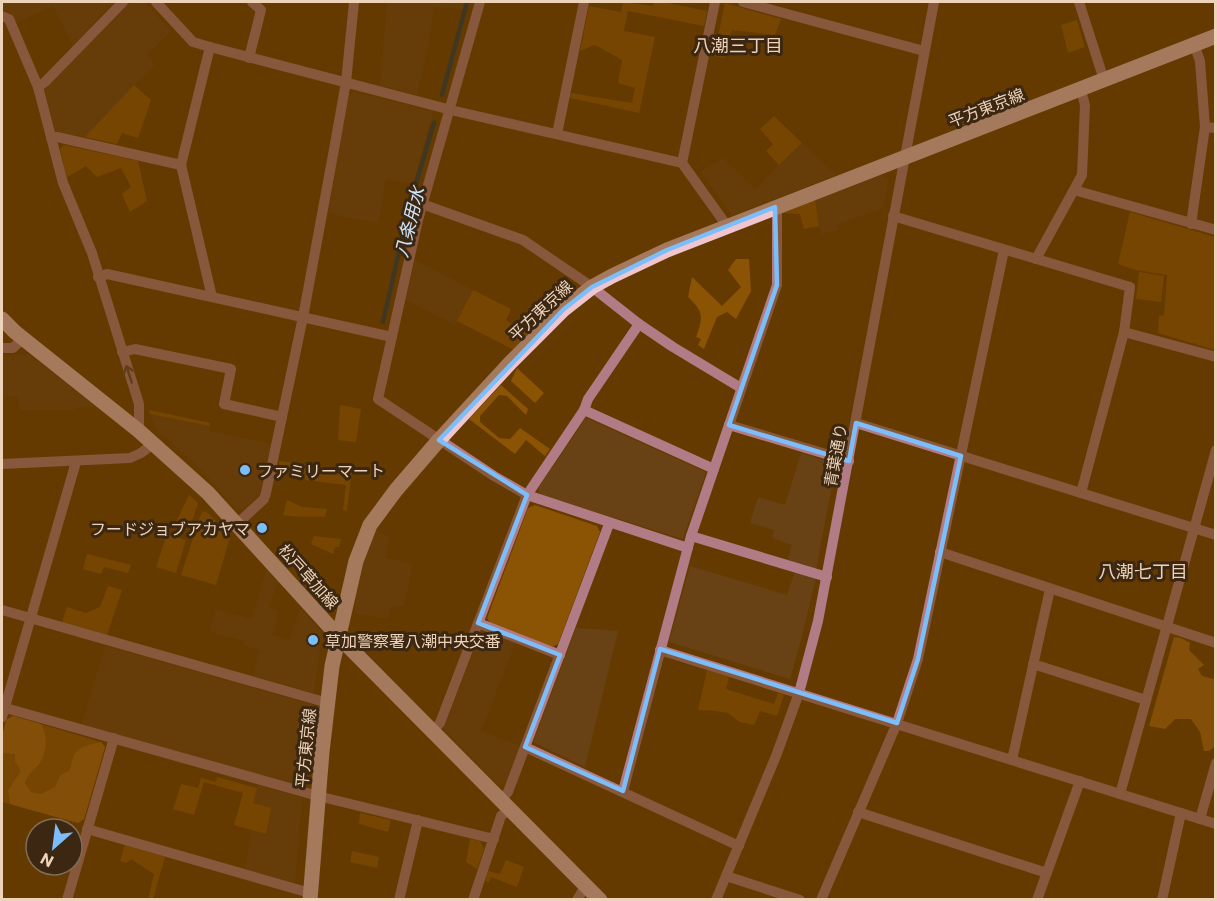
<svg xmlns="http://www.w3.org/2000/svg" width="1217" height="901" font-family="Commissioner,'Noto Sans JP',sans-serif">
	<style>
		.built { fill: #684214 }
		.green { fill: #8b5304 }
		.forest { fill: #a86712 }
		.lines { fill: none; stroke-linecap: round; stroke-linejoin: round }
		.stream { stroke: #14344f; stroke-width: 4.5 }
		.minor { stroke: #b17c86; stroke-width: 10 }
		.major { stroke: #f1c5cd; stroke-width: 15 }
		.oneway { stroke: #5e4035 }
		.marked { fill: none; stroke: #7bbef9; stroke-width: 4.5; stroke-linejoin: round }
		.poi-dot { fill: #7bbef9; stroke: #3b2712; stroke-width: 2 }
		.labels { text-anchor: middle; dominant-baseline: central; stroke-width: 6; stroke-linejoin: round; paint-order: stroke }
		.street-label { font-size: 16px; fill: #edd3b9; stroke: #3b2712 }
		.poi-label { font-size: 16px; fill: #edd3b9; stroke: #3b2712; text-anchor: start }
		.neighbourhood-label { font-size: 18px; fill: #edd3b9; stroke: #3b2712 }
		.water-label { font-size: 18px; font-style: italic; fill: #cfe5f9; stroke: #3b2712 }
	</style>
	<rect width="100%" height="100%" fill="#653a00"/>
	<g class="built">
		<polygon points="2,2 113,2 73,45 53,6 16,23 11,12 2,10"/>
		<polygon points="130,2 144,2 171,31 146,55 155,64 85,137 55,131 44,90"/>
		<polygon points="381,2 464,2 463,9 433,7 432,25 417,95 380,85 387,2"/>
		<polygon points="355,92 433,112 413,184 386,179 378,223 328,213 349,95"/>
		<polygon points="802,143 836,175 732,215 701,172 723,158 755,189"/>
		<polygon points="880,175 888,180 883,208 838,224 839,230 821,234 815,200"/>
		<polygon points="415,260 473,290 455,325 406,300"/>
		<polygon points="28,354 96,407 76,407 75,410 20,410 18,395 2,397 2,355"/>
		<polygon points="149,410 210,423 209,431 271,444 260,494 244,509 237,509 196,464 156,430"/>
		<polygon points="586,418 706,472 683,539 541,495 538,488"/>
		<polygon points="801,453 836,464 816,570 787,561 792,545 772,538 774,530 750,523 758,497 785,505"/>
		<polygon points="376,530 389,538 385,558 413,564 404,606 391,606 388,619 354,613 357,591 364,560"/>
		<polygon points="690,566 787,595 795,572 816,578 800,644 790,679 669,642"/>
		<polygon points="266,570 277,583 269,608 278,611 272,635 290,640 300,608 322,632 314,693 253,676 260,650 243,645 244,641 210,632 216,609 252,619"/>
		<polygon points="576,628 618,631 585,767 533,742"/>
		<polygon points="482,629 516,641 481,731 520,746 506,782 499,785 444,729"/>
		<polygon points="105,646 312,705 303,787 82,724"/>
		<polygon points="258,785 302,798 295,883 245,869 251,831 266,834 271,808 253,803"/>
	</g>
	<g class="green">
		<polygon points="623,2 653,6 654,2 663,2 707,11 704,26 628,11 624,31 655,37 639,113 570,98 571,93 632,103 635,88 618,83 622,60 595,45 580,51 589,6 621,12"/>
		<polygon points="725,3 781,19 775,35 732,30 724,58 714,56"/>
		<polygon points="1077,20 1085,47 1068,53 1061,25"/>
		<polygon points="134,85 151,100 138,138 122,133 117,144 85,137"/>
		<polygon points="774,116 802,143 779,165 766,151 773,144 760,129"/>
		<polygon points="64,145 138,161 147,201 130,212 122,194 131,187 121,168 97,177 86,166 67,177 60,149"/>
		<polygon points="815,200 819,226 804,229 800,214 783,213"/>
		<polygon points="1130,212 1215,237 1215,350 1158,333 1159,316 1164,315 1167,275 1136,270 1118,264"/>
		<path d="M736 259H749L751 291 736 319 727 312 717 317 704 349 698 345 701 339 696 337C704 317 703 311 688 297L692 277 722 306 741 287 728 270Z"/>
		<polygon points="1139,272 1164,276 1161,302 1136,299"/>
		<polygon points="473,290 511,309 506,320 528,334 514,350 457,321"/>
		<polygon points="517,368 544,393 535,403 511,381"/>
		<polygon points="501,385 528,409 526,415 507,396 499,395 480,416 480,422 499,438 510,439 520,428 550,449 545,456 526,440 515,454 469,419"/>
		<polygon points="340,405 361,409 356,442 338,440"/>
		<polygon points="149,410 210,423 210,426 150,414"/>
		<polygon points="279,461 352,470 347,511 343,510 346,485 306,480 302,471 279,465"/>
		<polygon points="189,495 198,503 190,528 174,526"/>
		<path d="M287 500 302 507 327 509 325 517C311 516 297 518 283 515Z"/>
		<polygon points="535,505 597,526 600,532 558,644 552,647 490,623 487,618 528,508"/>
		<polygon points="202,511 208,513 230,537 216,585 181,575"/>
		<polygon points="167,534 186,540 176,573 156,567"/>
		<polygon points="314,536 341,539 339,547 335,547 333,554 311,544"/>
		<polygon points="87,554 131,565 128,573 104,567 101,574 83,569"/>
		<polygon points="108,586 122,590 107,635 62,622 67,607 86,613 100,607"/>
		<polygon points="707,670 729,677 726,689 774,704 778,693 784,695 777,716 760,711 754,725 740,722 728,713 715,711 698,710"/>
		<polygon points="13,716 101,742 105,747 84,819 78,823 2,802 2,737 6,720"/>
		<polygon points="217,777 257,788 253,803 271,808 266,834 234,825 243,793 204,782 194,815 173,809 181,784 198,788 201,778 216,782"/>
		<polygon points="360,813 391,820 388,832 359,824"/>
		<polygon points="470,839 480,841 484,849 477,869 466,862"/>
		<polygon points="125,845 165,857 153,899 148,899 154,874 131,859 126,863 120,861"/>
		<polygon points="352,851 379,857 377,868 350,862"/>
		<polygon points="506,860 524,867 517,887 491,877 489,882 485,881 488,871 500,874"/>
	</g>
	<g class="forest">
		<polygon points="1174,637 1181,638 1190,643 1189,650 1204,665 1198,669 1202,676 1213,679 1215,677 1215,740 1214,747 1209,751 1204,751 1200,732 1191,719 1175,719 1165,729 1149,726"/>
		<path d="M13 716 41 724C48 736 47 751 40 763 34 772 30 770 25 783L31 792 41 794 55 787 60 776 70 770C74 747 80 747 101 742L105 747 84 819 78 823 10 804 8 790 21 771 15 761V754L2 753V737L6 720Z"/>
	</g>
	<g class="lines">
		<g class="stream">
			<polyline points="442,95 467,2"/>
			<polyline points="383,322 409,208 434,122"/>
		</g>
		<g class="minor">
			<polyline points="156,2 193,42 210,47 455,111 682,163 727,226"/>
			<polyline points="480,2 418,220 378,399 494,476 527,495 688,548"/>
			<polyline points="743,2 924,51"/>
			<polyline points="1079,2 1104,80"/>
			<polyline points="2,16 9,19 38,87 63,183 92,253 139,404 139,431"/>
			<polyline points="1194,44 1200,61 1205,127 1216,128"/>
			<polyline points="249,58 261,10 252,2"/>
			<polyline points="38,87 45,82 123,2"/>
			<polyline points="557,134 584,2"/>
			<polyline points="51,138 57,137 181,165 210,47"/>
			<polyline points="682,163 715,2"/>
			<polyline points="181,165 212,297"/>
			<polyline points="1074,190 1216,230"/>
			<polyline points="422,204 523,240 592,287 639,324 673,347 741,388"/>
			<polyline points="893,216 1130,287 1124,332 1081,493"/>
			<polyline points="1191,224 1205,127"/>
			<polyline points="1036,259 1082,175 1085,105 1081,90"/>
			<polyline points="98,277 107,274 392,337"/>
			<polyline points="1124,332 1216,357"/>
			<polyline points="2,348 13,348 23,338"/>
			<polyline points="122,352 135,349 231,369 224,404 282,417"/>
			<polyline points="584,410 588,399 639,324"/>
			<polyline points="856,423 1216,535"/>
			<polyline points="729,425 849,461"/>
			<polyline points="2,464 130,458 141,453 154,443"/>
			<polyline points="237,524 264,499 266,493 303,317 335,144 346,82 354,2"/>
			<polyline points="691,536 827,577"/>
			<polyline points="940,552 1216,643"/>
			<polyline points="2,610 328,703"/>
			<polyline points="478,623 560,655"/>
			<polyline points="660,650 1216,824"/>
			<polyline points="1033,664 1146,700"/>
			<polyline points="2,707 318,796 494,839"/>
			<polyline points="2,717 76,462"/>
			<polyline points="432,732 440,723 527,495 584,410 714,469"/>
			<polyline points="525,747 739,846"/>
			<polyline points="1012,760 1050,589"/>
			<polyline points="623,791 691,536 777,285 777,215 775,207"/>
			<polyline points="1120,794 1216,450"/>
			<polyline points="501,800 508,792 609,524"/>
			<polyline points="858,812 1047,873"/>
			<polyline points="1200,819 1216,763"/>
			<polyline points="87,829 310,893"/>
			<polyline points="726,876 800,900"/>
			<polyline points="67,900 114,738"/>
			<polyline points="399,900 418,820"/>
			<polyline points="473,900 501,816 510,809"/>
			<polyline points="577,900 586,885"/>
			<polyline points="716,900 776,756 799,693 818,621 934,2"/>
			<polyline points="821,900 897,723 918,659 1004,250"/>
			<polyline points="1037,900 1080,781"/>
			<polyline points="1162,900 1181,813"/>
		</g>
		<g class="major">
			<polyline points="2,319 15,332 139,431 208,493 339,637 600,900"/>
			<polyline points="310,900 322,752 332,666 356,561 370,525 396,490 439,440 510,363 564,309 592,287 612,276 667,250 1216,36"/>
		</g>
	</g>
	<defs><path id="oneway-shaft" d="M-6 0H5M1.5-3L5.5 0L1.5 3" fill="none" stroke-width="1.6" stroke-linecap="round" stroke-linejoin="round" transform="scale(1.5)"/></defs>
	<use class="oneway" href="#oneway-shaft" transform="translate(129 374) rotate(-108)"/>
	<path d="M0 0H1217V901H0ZM775 207 777 285 729 425 849 461 856 423 961 456 918 659 897 723 660 649 623 791 525 747 560 655 478 623 527 495 439 440 564 309 592 287 667 250Z" fill="#653a00" fill-opacity=".55" fill-rule="evenodd"/>
	<path class="marked" d="M775 207 777 285 729 425 849 461 856 423 961 456 918 659 897 723 660 649 623 791 525 747 560 655 478 623 527 495 439 440 564 309 592 287 667 250Z"/>
	<g class="poi-dot">
		<circle cx="245" cy="470" r="6"/>
		<circle cx="262" cy="528" r="6"/>
		<circle cx="313" cy="640" r="6"/>
	</g>
	<g class="labels">
		<g class="street-label">
			<text transform="translate(986 107) rotate(-21)">平方東京線</text>
			<text transform="translate(540 310) rotate(-43)">平方東京線</text>
			<text transform="translate(835 455) rotate(-80)">青葉通り</text>
			<text transform="translate(309 576) rotate(48)">松戸草加線</text>
			<text transform="translate(305 748) rotate(-84)">平方東京線</text>
		</g>
		<g class="poi-label">
			<text x="257" y="470">ファミリーマート</text>
			<text x="250" y="528" text-anchor="end">フードジョブアカヤマ</text>
			<text x="325" y="640">草加警察署八潮中央交番</text>
		</g>
		<g class="neighbourhood-label">
			<text x="738" y="45">八潮三丁目</text>
			<text x="1143" y="571">八潮七丁目</text>
		</g>
		<g class="water-label">
			<text transform="translate(409 222) rotate(-76)">八条用水</text>
		</g>
	</g>
	<rect width="1217" height="901" fill="none" stroke="#edd3b9" stroke-width="6"/>
	<g transform="translate(54 847) rotate(208)"><circle r="28" fill="#3b2712" stroke="#826c55" stroke-width="1.5"/>
	<path d="M0-4.5L10 22L0 15L-10 22Z" fill="#7bbef9"/>
	<text y="-9" font-size="16" font-weight="bold" text-anchor="middle" fill="#edd3b9">N</text>
	</g>
</svg>
